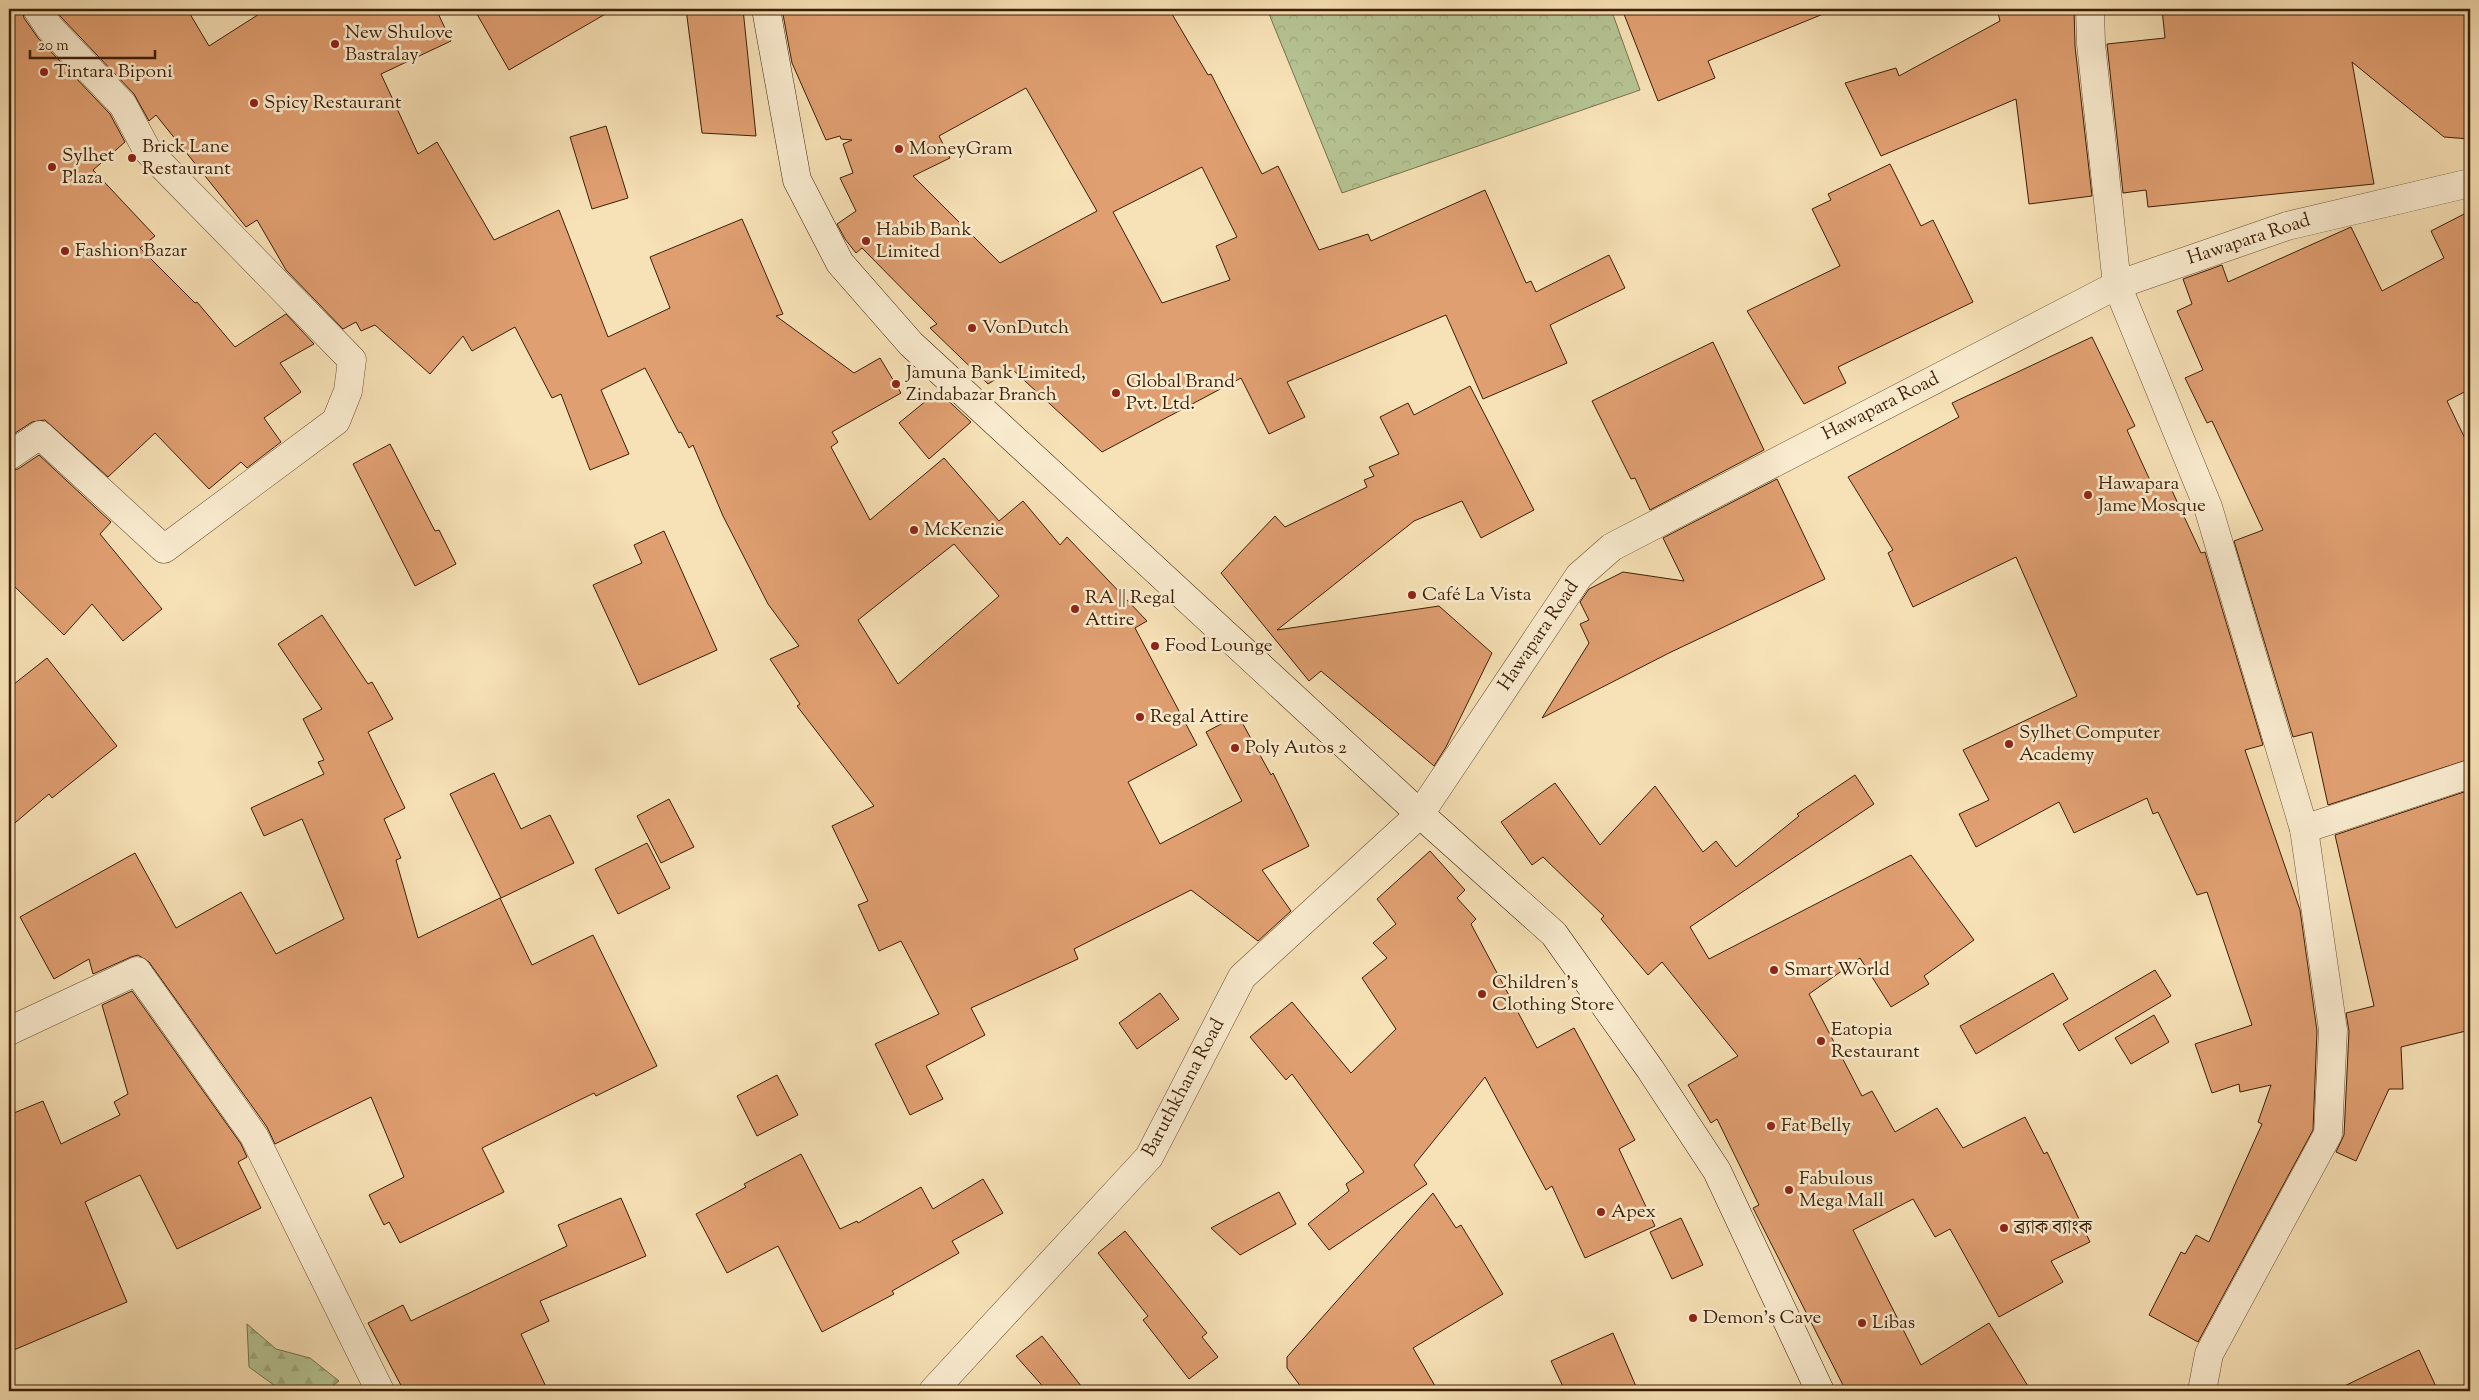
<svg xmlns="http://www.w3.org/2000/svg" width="2479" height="1400" font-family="'Sorts Mill Goudy','Noto Serif Bengali',serif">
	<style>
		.forest { fill: url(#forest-firs); stroke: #79724c }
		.park { fill: url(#park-crowns); stroke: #79724c }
		.building { fill: #e09f71; stroke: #3c1f05; fill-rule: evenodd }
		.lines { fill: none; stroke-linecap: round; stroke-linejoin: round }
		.minor-casing { stroke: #6b5031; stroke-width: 29 }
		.tertiary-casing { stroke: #6b5031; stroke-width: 29 }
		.secondary-casing { stroke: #3c1f05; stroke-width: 29 }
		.minor { stroke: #faecd0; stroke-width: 28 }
		.tertiary { stroke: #faecd0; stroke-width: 28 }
		.secondary { stroke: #faecd0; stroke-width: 28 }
		.poi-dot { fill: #8f2418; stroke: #faecd0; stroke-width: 2 }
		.labels { text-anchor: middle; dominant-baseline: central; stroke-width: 5; stroke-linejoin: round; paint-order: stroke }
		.poi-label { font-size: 19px; fill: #3c1f05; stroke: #faecd0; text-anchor: start }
		.street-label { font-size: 19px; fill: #3c1f05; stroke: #faecd0 }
	</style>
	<defs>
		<pattern id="forest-firs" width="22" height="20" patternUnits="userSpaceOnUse" patternTransform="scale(1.25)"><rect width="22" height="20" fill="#b6c493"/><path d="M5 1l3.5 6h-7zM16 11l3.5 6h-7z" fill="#9da87d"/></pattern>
		<pattern id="park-crowns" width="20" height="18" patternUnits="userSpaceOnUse" patternTransform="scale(1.25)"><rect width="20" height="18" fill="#b6c493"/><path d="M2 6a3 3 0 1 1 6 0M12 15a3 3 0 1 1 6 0" fill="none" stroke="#9da87d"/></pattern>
	</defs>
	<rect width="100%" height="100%" fill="#f7e1b6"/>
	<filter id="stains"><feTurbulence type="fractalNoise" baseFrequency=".004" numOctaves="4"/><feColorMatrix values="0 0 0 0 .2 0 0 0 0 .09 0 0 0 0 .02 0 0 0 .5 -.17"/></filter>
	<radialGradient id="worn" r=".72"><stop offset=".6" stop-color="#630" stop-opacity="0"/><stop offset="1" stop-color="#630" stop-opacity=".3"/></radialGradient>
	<polygon class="forest" points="247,1324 276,1349 310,1358 339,1381 326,1391 278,1391 278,1388 249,1367"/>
	<polygon class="park" points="1267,9 1611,9 1640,90 1342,193"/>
	<g class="building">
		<polygon points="9,9 22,9 24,18 38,38 110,114 125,142 93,170 155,236 140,248 195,303 197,302 235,347 286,314 314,344 280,363 301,392 264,418 281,442 247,468 241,462 209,489 155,433 108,477 45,420 32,422 9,437"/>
		<path d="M67 9H187L209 46 267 9H436L451 41 381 74 418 154 437 142 494 240 559 210 608 337 670 308 650 257 742 219 783 314 776 316 854 373 880 358 901 393 832 432 838 442 831 447 870 520 944 458 999 521 1023 501 1060 545 1067 537 1147 621 1135 628 1197 745 1128 782 1160 844 1242 801 1206 732 1238 715 1271 775 1273 773 1309 846 1262 870 1291 911 1258 941 1191 890 1074 949 1078 959 971 1008 985 1035 926 1066 943 1099 910 1115 875 1044 939 1014 901 941 879 951 858 905 868 901 832 826 874 806 797 706 800 704 770 659 799 646 768 604 723 516 693 445 689 448 681 432 679 433 645 368 601 390 629 454 590 470 561 394 552 398 515 327 472 351 463 336 430 374 375 325 361 331 356 322 343 329 286 270 257 220 246 227 156 115 149 121 134 94 61 17 59 14ZM954 544 999 596 898 684 858 620Z"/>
		<polygon points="474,9 614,9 509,70"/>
		<polygon points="686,9 743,9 756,136 702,133"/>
		<path d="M782 9H1169L1208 75 1211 74 1262 174 1278 166 1319 250 1368 234 1371 241 1485 190 1526 283 1531 281 1536 292 1609 255 1625 288 1550 325 1567 363 1483 399 1446 315 1287 382 1305 417 1269 434 1241 378 1102 452 1012 369 988 384 930 328 937 324 862 248 856 253 845 239 837 224 856 211 840 178 853 173 843 144 852 140 841 139 840 136 826 140 792 63ZM1026 88 1097 211 1000 263 913 176 950 158 939 136ZM1202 167 1237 237 1216 246 1230 280 1162 303 1113 212Z"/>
		<polygon points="1622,9 1833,9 1833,10 1708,61 1715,78 1658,101"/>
		<polygon points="1997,9 2074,9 2075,46 2092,196 2029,204 2016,99 1881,156 1845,83 1896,68 1899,76 2000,21"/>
		<polygon points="2162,9 2470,9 2470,139 2444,137 2352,62 2374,184 2148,207 2146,190 2123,193 2107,44 2165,38"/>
		<polygon points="606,126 628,198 592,209 570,137"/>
		<polygon points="1890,164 1921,226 1933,220 1973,302 1838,367 1846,383 1804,404 1747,311 1840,266 1812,209 1831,200 1828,194"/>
		<polygon points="2470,211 2470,389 2447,401 2470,449 2470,759 2328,805 2312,732 2293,737 2234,541 2263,530 2212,421 2207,423 2185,378 2203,370 2177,311 2192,304 2183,279 2222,265 2228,282 2351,227 2382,291 2444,258 2431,231"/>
		<polygon points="2092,337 2135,426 2127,430 2153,487 2167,480 2201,553 2205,552 2263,745 2245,750 2300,910 2317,1031 2313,1130 2198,1342 2149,1315 2181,1252 2185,1254 2196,1235 2209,1242 2262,1124 2258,1122 2271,1085 2240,1092 2239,1084 2212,1093 2195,1044 2252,1025 2207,892 2197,895 2158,812 2153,814 2147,798 2074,833 2059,802 1976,847 1959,814 1989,800 1963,750 2077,696 2016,557 1913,607 1888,553 1893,550 1848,477 1959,417 1952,403"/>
		<polygon points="1713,342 1764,450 1650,510 1635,478 1631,479 1592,401"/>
		<polygon points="1470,386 1534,510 1481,538 1462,501 1414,521 1277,630 1439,606 1492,653 1446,747 1434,766 1321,671 1309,681 1221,573 1275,516 1285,527 1367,487 1364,480 1374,476 1369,467 1399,454 1380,417 1408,403 1414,415"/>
		<polygon points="938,391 971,422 929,459 899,423"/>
		<polygon points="390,444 435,531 439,530 456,564 415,586 353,464"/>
		<polygon points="39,455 111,522 100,534 162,609 123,641 92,604 64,635 9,581 9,471 18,469"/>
		<polygon points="1777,479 1825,579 1669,653 1542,718 1589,643 1580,624 1589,620 1580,602 1589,589 1623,572 1684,581 1663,538"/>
		<polygon points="664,531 717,650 639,685 593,585 642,563 634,545"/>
		<polygon points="322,615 368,684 372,682 393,719 368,732 405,808 384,819 401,858 396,860 418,938 500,898 532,965 593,935 657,1066 596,1096 594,1093 482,1148 504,1192 400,1243 389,1222 384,1225 369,1195 404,1177 371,1097 275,1144 267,1127 149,962 138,955 131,957 93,974 89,959 54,979 20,917 135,853 176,928 241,892 276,954 344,919 302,819 264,836 251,808 324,774 318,762 324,760 303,719 322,709 278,644"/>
		<polygon points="47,658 117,746 52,798 49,794 9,828 9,688"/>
		<polygon points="494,773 521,829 550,815 574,863 501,898 450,794"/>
		<polygon points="1855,775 1874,804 1690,927 1709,959 1911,855 1974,940 1924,976 1929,984 1891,1007 1860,958 1809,994 1862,1096 1872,1091 1895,1132 1937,1108 1963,1148 2025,1117 2044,1154 2047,1152 2090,1242 2051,1261 2063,1282 1999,1317 1950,1229 1935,1237 1913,1199 1853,1230 1921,1365 1989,1323 2031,1391 1846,1391 1753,1208 1759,1205 1717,1119 1711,1123 1688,1085 1738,1056 1662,962 1648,975 1601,919 1604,916 1543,857 1532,865 1501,822 1555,783 1600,845 1655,786 1703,852 1716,841 1736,867 1799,816 1797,814"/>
		<polygon points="2470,790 2470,1030 2401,1047 2403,1089 2389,1089 2356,1161 2336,1152 2344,1135 2349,1031 2346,1013 2374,1006 2335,835"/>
		<polygon points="669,799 694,847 661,863 637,816"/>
		<polygon points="647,843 670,888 618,914 595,869"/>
		<polygon points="1430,851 1465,890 1457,898 1476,919 1471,924 1537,1048 1574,1028 1635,1140 1619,1149 1655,1226 1585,1258 1552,1186 1546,1190 1485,1077 1414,1165 1427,1184 1329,1250 1308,1224 1349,1191 1346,1184 1364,1172 1292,1074 1286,1080 1250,1037 1292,1002 1351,1073 1396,1029 1362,978 1387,958 1373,943 1396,924 1377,899"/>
		<polygon points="2155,970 2171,996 2079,1051 2063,1024"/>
		<polygon points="2053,973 2068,999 1976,1054 1960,1026"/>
		<polygon points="132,991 241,1144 247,1157 238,1162 261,1208 177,1249 140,1175 85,1202 127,1302 9,1352 9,1115 43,1101 61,1144 120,1115 114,1102 128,1094 102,1005"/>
		<polygon points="1160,993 1179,1019 1137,1049 1119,1023"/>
		<polygon points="2154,1015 2169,1042 2131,1064 2115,1038"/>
		<polygon points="777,1075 798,1115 757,1136 737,1096"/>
		<polygon points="801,1154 840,1229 857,1221 858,1223 921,1187 933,1209 983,1179 1003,1213 952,1241 959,1253 892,1291 894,1294 822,1332 778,1246 727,1273 696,1214 746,1187 744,1184"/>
		<polygon points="1279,1192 1296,1224 1240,1255 1211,1228"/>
		<polygon points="1433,1193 1456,1228 1461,1225 1503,1294 1413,1348 1438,1391 1304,1391 1287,1368 1287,1357"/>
		<polygon points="621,1198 646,1256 540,1301 549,1321 521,1334 548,1391 404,1391 368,1323 403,1305 411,1321 567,1246 558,1225"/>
		<polygon points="1681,1218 1703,1265 1672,1279 1650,1232"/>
		<polygon points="1125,1231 1207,1333 1202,1337 1218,1357 1189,1379 1143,1320 1148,1316 1098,1253"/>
		<polygon points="1613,1333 1638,1391 1565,1391 1551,1361"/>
		<polygon points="1042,1336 1085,1391 1047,1391 1016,1356"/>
		<polygon points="2419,1350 2438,1391 2334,1391"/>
	</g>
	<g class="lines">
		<g class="minor-casing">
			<g id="minor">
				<polyline points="2090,9 2091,44 2117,285 2208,507 2304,829 2333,1030 2328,1134 2209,1354 2202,1391"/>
				<polyline points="9,456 40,435 164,549 336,421 348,391 352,360 147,150 123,105 49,27 37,9"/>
				<polyline points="2304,829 2470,774"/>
				<polyline points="9,1031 137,971 254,1136 380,1391"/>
				<polyline points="933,1391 1149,1157 1242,977 1420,814"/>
			</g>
		</g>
		<g class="tertiary-casing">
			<polyline id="tertiary" points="1420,814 1579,576 1612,547 2117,285 2287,226 2470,183"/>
		</g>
		<g class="secondary-casing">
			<polyline id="secondary" points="766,9 797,180 840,263 911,344 1420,814 1554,934 1650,1069 1717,1171 1820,1391"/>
		</g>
		<use href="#minor" class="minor"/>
		<use href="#tertiary" class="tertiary"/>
		<use href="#secondary" class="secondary"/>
	</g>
	<g class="poi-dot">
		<circle cx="335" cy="44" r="5"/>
		<circle cx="44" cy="72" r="5"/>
		<circle cx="254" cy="103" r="5"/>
		<circle cx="899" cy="149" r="5"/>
		<circle cx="132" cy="158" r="5"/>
		<circle cx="52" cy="167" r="5"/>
		<circle cx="866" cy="241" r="5"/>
		<circle cx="65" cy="251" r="5"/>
		<circle cx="972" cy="328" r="5"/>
		<circle cx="896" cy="384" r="5"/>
		<circle cx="1116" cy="393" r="5"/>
		<circle cx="2088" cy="495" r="5"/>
		<circle cx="914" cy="530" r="5"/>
		<circle cx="1412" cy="595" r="5"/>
		<circle cx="1075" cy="609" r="5"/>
		<circle cx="1155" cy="646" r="5"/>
		<circle cx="1140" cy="717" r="5"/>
		<circle cx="2009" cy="744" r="5"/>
		<circle cx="1235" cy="748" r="5"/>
		<circle cx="1774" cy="970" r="5"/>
		<circle cx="1482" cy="994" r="5"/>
		<circle cx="1821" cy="1041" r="5"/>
		<circle cx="1771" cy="1126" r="5"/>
		<circle cx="1789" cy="1190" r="5"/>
		<circle cx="1601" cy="1212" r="5"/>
		<circle cx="2004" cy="1228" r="5"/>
		<circle cx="1693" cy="1318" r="5"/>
		<circle cx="1862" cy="1323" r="5"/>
	</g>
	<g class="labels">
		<g class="poi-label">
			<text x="345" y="33">New Shulove<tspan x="345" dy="22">Bastralay</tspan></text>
			<text x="54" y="72">Tintara Biponi</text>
			<text x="264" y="103">Spicy Restaurant</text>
			<text x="142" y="147">Brick Lane<tspan x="142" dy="22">Restaurant</tspan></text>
			<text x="909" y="149">MoneyGram</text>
			<text x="62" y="156">Sylhet<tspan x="62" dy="22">Plaza</tspan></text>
			<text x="876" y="230">Habib Bank<tspan x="876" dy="22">Limited</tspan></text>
			<text x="75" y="251">Fashion Bazar</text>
			<text x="982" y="328">VonDutch</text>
			<text x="906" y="373">Jamuna Bank Limited,<tspan x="906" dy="22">Zindabazar Branch</tspan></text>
			<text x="1126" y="382">Global Brand<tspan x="1126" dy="22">Pvt. Ltd.</tspan></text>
			<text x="2098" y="484">Hawapara<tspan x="2098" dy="22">Jame Mosque</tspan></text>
			<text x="924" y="530">McKenzie</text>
			<text x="1422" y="595">Café La Vista</text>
			<text x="1085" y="598">RA || Regal<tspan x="1085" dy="22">Attire</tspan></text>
			<text x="1165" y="646">Food Lounge</text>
			<text x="1150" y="717">Regal Attire</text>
			<text x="2019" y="733">Sylhet Computer<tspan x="2019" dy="22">Academy</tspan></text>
			<text x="1245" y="748">Poly Autos 2</text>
			<text x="1784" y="970">Smart World</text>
			<text x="1492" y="983">Children's<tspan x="1492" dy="22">Clothing Store</tspan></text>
			<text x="1831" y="1030">Eatopia<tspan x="1831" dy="22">Restaurant</tspan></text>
			<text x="1781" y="1126">Fat Belly</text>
			<text x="1799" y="1179">Fabulous<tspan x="1799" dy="22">Mega Mall</tspan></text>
			<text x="1611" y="1212">Apex</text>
			<text x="2014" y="1228">ব্র্যাক ব্যাংক</text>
			<text x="1703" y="1318">Demon's Cave</text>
			<text x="1872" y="1323">Libas</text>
		</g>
		<g class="street-label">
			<text transform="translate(2249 240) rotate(-18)">Hawapara Road</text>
			<text transform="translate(1881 407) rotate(-27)">Hawapara Road</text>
			<text transform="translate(1539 636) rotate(-56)">Hawapara Road</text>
			<text transform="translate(1184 1088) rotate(-62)">Baruthkhana Road</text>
		</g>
	</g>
	<rect width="2479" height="1400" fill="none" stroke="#f7e1b6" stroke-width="30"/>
	<rect x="10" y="10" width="2459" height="1380" fill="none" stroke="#3c1f05" stroke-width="2.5"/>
	<rect x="15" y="15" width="2449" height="1370" fill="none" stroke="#3c1f05"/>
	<path d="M30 50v8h125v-8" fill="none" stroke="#3c1f05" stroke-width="2.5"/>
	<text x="38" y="50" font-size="15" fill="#3c1f05" stroke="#faecd0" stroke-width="4" paint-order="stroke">20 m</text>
	<rect width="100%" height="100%" filter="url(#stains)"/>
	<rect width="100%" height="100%" fill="url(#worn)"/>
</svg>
